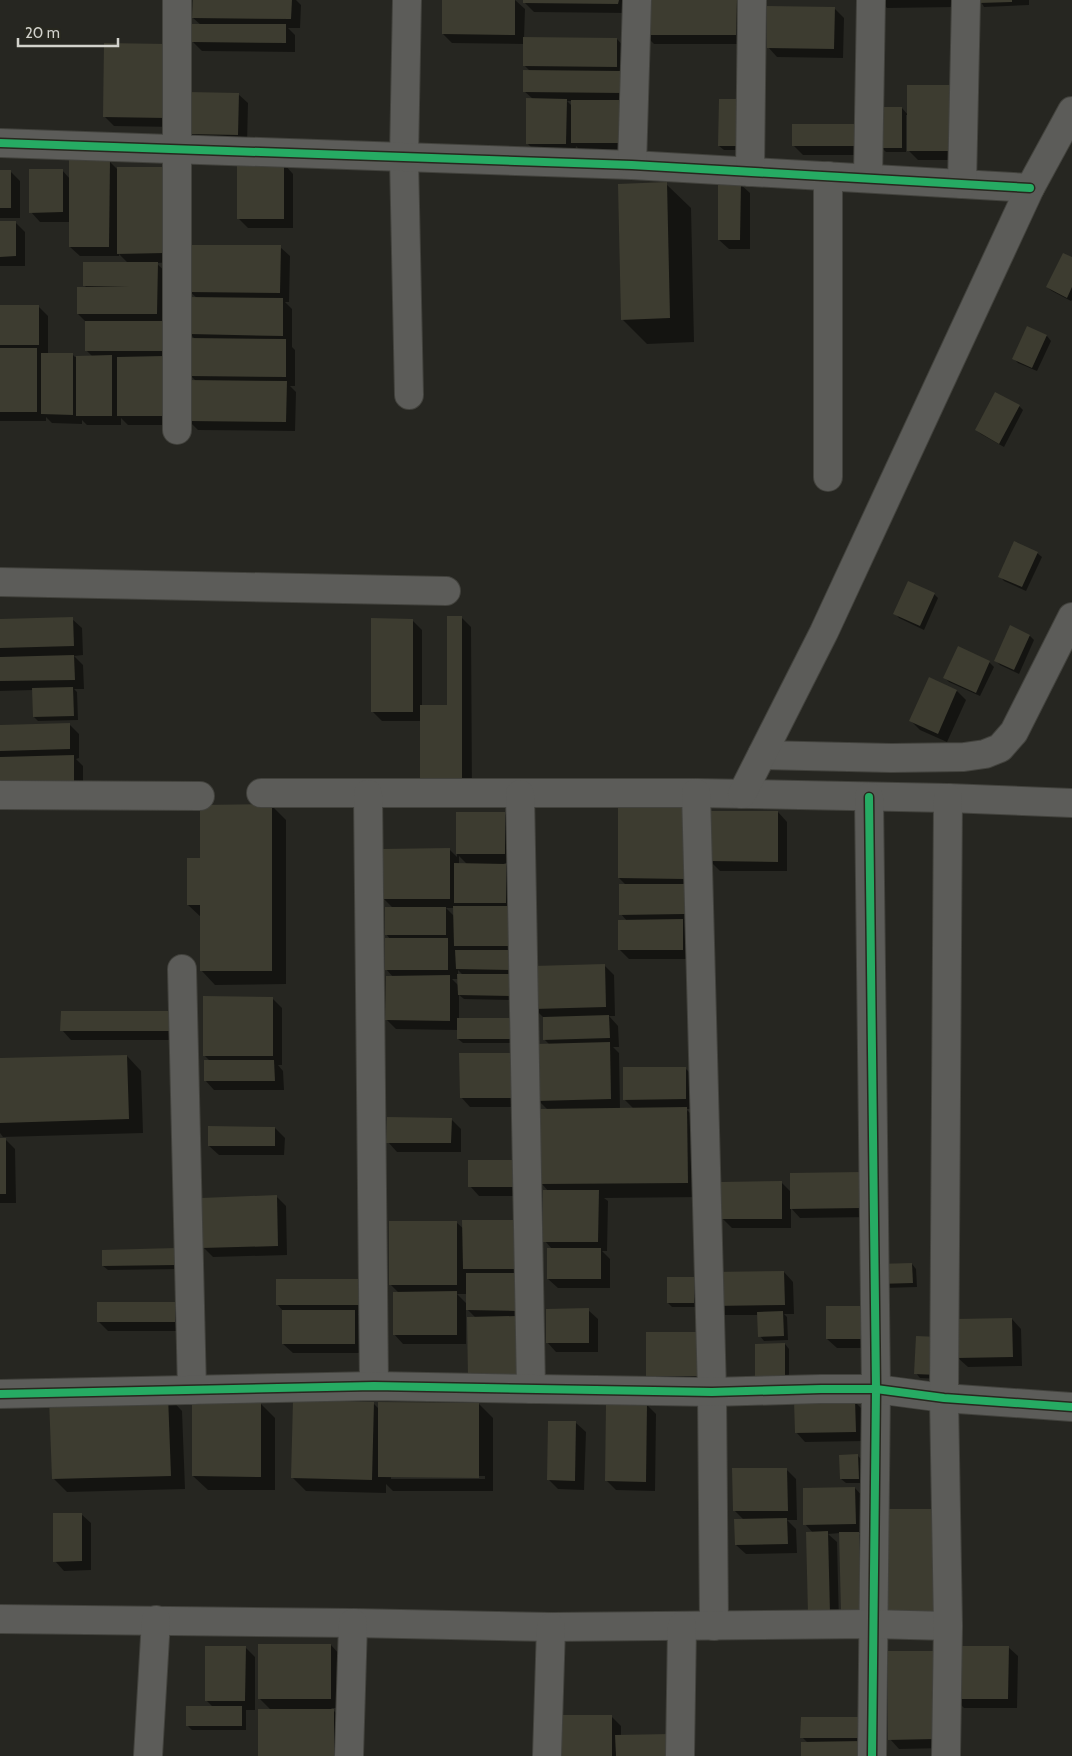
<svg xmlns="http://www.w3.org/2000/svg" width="1072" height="1756" font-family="Cabin,sans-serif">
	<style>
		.shadow { fill: #0007; fill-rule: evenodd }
		.building { fill: #3d3c30 }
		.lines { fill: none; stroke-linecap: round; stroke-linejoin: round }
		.minor-casing { stroke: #42423d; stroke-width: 30 }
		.minor { stroke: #5c5c59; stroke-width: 28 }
		.cycleway-casing { stroke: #28281f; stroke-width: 11 }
		.cycleway { stroke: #26ab63; stroke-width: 8 }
	</style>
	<rect width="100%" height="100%" fill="#262621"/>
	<g class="shadow">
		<polygon points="194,0 296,0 301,5 300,28 288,28 295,35 295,52 202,51 193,42 201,25 193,18"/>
		<path d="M443 0H515L525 9 524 38 617 39 626 49 630 152H582L576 146 575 153H537L527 143 533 99 524 91 530 71 524 65V44L452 43 443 34ZM567 101H572V106Z"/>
		<polygon points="525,0 628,0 628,13 534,12 525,3"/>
		<polygon points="644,0 744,0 745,44 654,44 644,34"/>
		<polygon points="879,0 955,0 955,7 887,8"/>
		<polygon points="980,0 1029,0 1029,5 984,7"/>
		<polygon points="834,8 844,18 843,58 777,57 768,47"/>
		<polygon points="105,44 175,127 114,126 104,116"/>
		<polygon points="951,86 960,160 918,160 909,151"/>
		<polygon points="238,94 248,103 247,144 199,143 189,134"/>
		<polygon points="737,100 741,105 741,150 724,150 719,146"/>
		<polygon points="902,108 908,115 906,115 906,152 886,152 882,148"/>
		<polygon points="855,125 864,134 864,155 803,155 793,145"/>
		<polygon points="109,161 117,169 164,169 174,262 156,263 167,273 166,323 162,323 171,332 173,425 128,425 121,418 121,425 87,425 82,420 82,424 52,423 46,417 46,421 0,421 0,306 38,306 48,316 48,354 72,354 75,357 93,357 86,350 86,322 78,314 86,287 84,285 128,263 119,254 119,256 80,256 70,247 70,222 40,222 31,212 62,170 70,179"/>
		<polygon points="284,164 293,174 293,228 248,228 238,218"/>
		<polygon points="0,171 10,171 20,181 20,218 0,218"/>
		<polygon points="666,184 691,208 694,342 647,344 622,319"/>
		<polygon points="740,184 750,193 750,249 729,249 719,240"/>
		<polygon points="0,222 15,222 25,232 25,266 0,266"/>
		<polygon points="280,247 290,256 289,302 285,302 292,309 292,347 295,350 295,386 290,386 296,392 295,431 198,430 188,420 196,381 190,375 195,339 190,334 197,298 189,291"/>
		<polygon points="1072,259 1072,300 1071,301 1052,291 1047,287"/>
		<polygon points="1028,327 1047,336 1051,341 1037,371 1018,363 1014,359"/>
		<polygon points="1019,406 1023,410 1004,447 981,434 976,430"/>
		<polygon points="1037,553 1042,557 1026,591 1004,581 1000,576"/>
		<polygon points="934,594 938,598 924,630 899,618 895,613"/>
		<polygon points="462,618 471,627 472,795 421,721 382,721 372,711 412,620 422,630 422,706 448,706"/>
		<polygon points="72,619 82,628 83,655 74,656 83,665 84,689 74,689 77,692 78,720 38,721 34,717 33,690 0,691 0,621"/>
		<polygon points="1010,627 1030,636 1034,640 1019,674 1000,665 995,660"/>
		<polygon points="958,648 989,662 994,667 980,696 949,682 945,678"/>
		<polygon points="957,691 966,700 947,742 920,730 910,720"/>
		<polygon points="69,724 79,734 79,758 76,759 83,766 83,793 0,795 0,726"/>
		<polygon points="272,806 286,820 286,984 215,985 201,970 202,918 188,905"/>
		<polygon points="684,809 695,923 685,924 692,930 692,959 629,959 619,949 627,921 621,914 626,885 619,878"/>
		<polygon points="778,812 787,822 787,871 720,871 710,861"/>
		<path d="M458 814H505L514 823V863H504L515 874 516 974H508L514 980 515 1000 464 999 459 995V1019H511L515 1043H463L458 1039V1030L396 1029 387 1020 393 977 386 969 391 940 386 934 393 908 383 898 450 850 457 857ZM459 856 468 865H459ZM446 908H455V917ZM458 970 464 976H458ZM452 979H459V986Z"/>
		<polygon points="604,965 614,975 615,1016 609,1016 618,1026 619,1047 613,1047 619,1053 620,1109 634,1109 624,1099 685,1068 695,1078 695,1109 686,1109 700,1123 702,1197 604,1198 608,1201 607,1251 602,1251 610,1259 610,1288 558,1288 548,1279 552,1249 545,1241 549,1192 542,1184 548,1110 539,1101 550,1045 544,1039 544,1018 535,1009"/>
		<polygon points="272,998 282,1008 282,1065 278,1065 283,1071 284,1090 214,1090 205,1080 210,1061 204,1055"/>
		<polygon points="177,1012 187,1040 71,1040 62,1030"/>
		<polygon points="461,1054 523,1107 470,1107 461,1097"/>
		<polygon points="127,1056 141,1071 143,1133 3,1137 0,1133 0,1060"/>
		<polygon points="451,1119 461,1129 461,1152 397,1152 388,1142"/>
		<polygon points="275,1128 285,1138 284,1155 219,1155 209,1146"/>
		<polygon points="0,1140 6,1140 15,1149 16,1203 0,1203"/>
		<polygon points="470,1161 529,1196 479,1196 470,1186"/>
		<polygon points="860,1173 870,1217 800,1218 791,1208 791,1228 732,1228 722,1218 781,1182 791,1192"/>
		<polygon points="277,1197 286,1206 287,1255 213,1257 203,1247"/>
		<path d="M520 1221 526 1387H479L476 1318 466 1308V1344H403L394 1334 399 1293 390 1284 457 1223 464 1229ZM457 1294H467V1304Z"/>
		<polygon points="176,1250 181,1269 108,1270 103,1266"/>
		<polygon points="912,1264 916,1269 917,1287 883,1288"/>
		<polygon points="784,1272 793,1282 794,1314 784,1314 787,1317 788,1340 764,1341 760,1336 759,1315 723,1315 713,1306"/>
		<polygon points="694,1278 699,1282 699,1307 672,1307 668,1303"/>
		<polygon points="359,1281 368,1290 369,1314 358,1314 364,1321 365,1353 293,1353 283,1344 283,1311 277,1304"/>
		<polygon points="175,1303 184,1313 185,1331 108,1331 98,1321"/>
		<polygon points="828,1307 874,1348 837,1348 827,1339"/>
		<polygon points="588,1310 598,1319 598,1352 556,1352 547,1342"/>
		<polygon points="1012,1319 1021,1329 1022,1366 968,1367 958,1358"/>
		<polygon points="697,1334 706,1385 657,1385 648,1376"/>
		<polygon points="917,1337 942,1379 920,1378 916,1373"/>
		<polygon points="785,1344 789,1349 789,1383 761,1383"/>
		<polygon points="168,1396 182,1411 185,1489 67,1492 53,1478"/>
		<polygon points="855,1402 864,1411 865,1441 805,1442 796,1432"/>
		<polygon points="261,1404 275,1418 275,1490 208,1490 193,1476"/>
		<path d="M374 1404 379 1409 479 1404 493 1418V1491H393L386 1484V1493L306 1491 292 1477ZM391 1476H485V1479H391Z"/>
		<polygon points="647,1405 656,1414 655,1491 616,1490 607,1481"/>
		<polygon points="576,1423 586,1432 584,1490 558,1489 549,1480"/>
		<polygon points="858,1456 862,1460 863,1483 846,1483 841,1479"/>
		<polygon points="786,1469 796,1479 797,1520 787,1520 796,1529 797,1553 746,1554 736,1545 744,1520 734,1510"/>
		<polygon points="855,1488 864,1498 865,1533 858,1533 868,1543 870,1620 840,1533 828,1534 837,1542 839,1623 819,1623 813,1533 805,1524"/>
		<polygon points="81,1514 91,1523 91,1570 64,1571 55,1561"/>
		<polygon points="331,1645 340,1655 340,1708 331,1708 348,1725 347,1756 259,1756 271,1710 260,1699"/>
		<polygon points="245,1647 255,1657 255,1710 246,1710 246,1730 192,1730 187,1725 213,1707 206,1700"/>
		<polygon points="1008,1647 1018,1656 1017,1708 964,1708 954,1698"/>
		<polygon points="889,1652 945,1748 899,1749 890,1739"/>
		<polygon points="611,1716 621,1726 621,1737 679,1756 557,1756"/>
		<polygon points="858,1719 871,1756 802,1756 808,1743 802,1737"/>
	</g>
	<g class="building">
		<polygon points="193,0 292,0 291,19 192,18"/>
		<polygon points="442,0 515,0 515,35 442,34"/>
		<polygon points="523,0 619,0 618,4 523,3"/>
		<polygon points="643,0 737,0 736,35 643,35"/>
		<polygon points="979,0 1012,0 1012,2 979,3"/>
		<polygon points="767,6 835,7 834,49 767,48"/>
		<polygon points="192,24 286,24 286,43 192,42"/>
		<polygon points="523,37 617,38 617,67 523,66"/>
		<polygon points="104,43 167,44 166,118 103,117"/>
		<polygon points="523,70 622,71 622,93 523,92"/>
		<rect x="907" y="85" width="44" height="66"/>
		<polygon points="188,92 239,93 238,135 188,134"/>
		<polygon points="526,98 567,99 566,144 526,144"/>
		<polygon points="719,99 737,99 737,146 718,146"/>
		<polygon points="571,100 622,100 621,143 571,143"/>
		<polygon points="880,107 902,107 902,148 881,148"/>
		<rect x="792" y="124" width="63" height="22"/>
		<polygon points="69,160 110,160 109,247 69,247"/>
		<polygon points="237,162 284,163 284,219 237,219"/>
		<polygon points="117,167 165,167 165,253 117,254"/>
		<polygon points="29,169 63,169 63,212 29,213"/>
		<rect x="0" y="170" width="11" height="38"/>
		<polygon points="667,182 670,318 621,320 618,184"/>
		<polygon points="718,182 741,182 740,240 718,240"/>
		<polygon points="0,221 16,221 16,256 0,257"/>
		<polygon points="188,245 281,245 280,293 188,292"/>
		<polygon points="1063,253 1072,257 1072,287 1067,298 1046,287"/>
		<polygon points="83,262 158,262 157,314 77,314 77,287 129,287 83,286"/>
		<polygon points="189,297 283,298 283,336 189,334"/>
		<rect x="0" y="305" width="39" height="40"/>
		<rect x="85" y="321" width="77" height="30"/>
		<polygon points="1027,326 1047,335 1032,368 1012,359"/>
		<polygon points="189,338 286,339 286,377 188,376"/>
		<rect x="0" y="348" width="37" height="64"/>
		<polygon points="41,353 73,353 73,415 41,414"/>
		<polygon points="112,355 112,416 76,416 76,356"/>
		<polygon points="164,356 164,416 117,416 117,357"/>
		<polygon points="187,380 287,381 286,422 187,421"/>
		<polygon points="995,392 1020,405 999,444 975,430"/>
		<polygon points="1014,541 1038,552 1022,587 998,577"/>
		<polygon points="908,581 935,593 920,626 893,614"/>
		<polygon points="447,616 462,616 462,786 420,786 420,705 447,705"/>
		<polygon points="73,617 74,646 0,648 0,619"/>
		<polygon points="371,618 413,619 413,712 371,712"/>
		<polygon points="1010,625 1030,635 1014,670 994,661"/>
		<polygon points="958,646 990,661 976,693 943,678"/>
		<polygon points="74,655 75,680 0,681 0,657"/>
		<polygon points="929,677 957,690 938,734 909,721"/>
		<polygon points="73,687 74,716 33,717 32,688"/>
		<polygon points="70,723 70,749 0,751 0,725"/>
		<polygon points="74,755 74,784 0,786 0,757"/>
		<polygon points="272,804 272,971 200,971 200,905 187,905 187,858 200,858 200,805"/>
		<polygon points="684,807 684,879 618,878 618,808"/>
		<polygon points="709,811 778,811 778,862 709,861"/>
		<rect x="456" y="812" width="49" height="42"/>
		<polygon points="450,848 450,899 382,899 382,849"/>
		<polygon points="454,863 506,864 506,903 454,903"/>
		<polygon points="619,884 686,884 685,914 619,915"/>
		<polygon points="453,906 514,906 513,946 454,946"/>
		<rect x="385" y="907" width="61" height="28"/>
		<polygon points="683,919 683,950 618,950 618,920"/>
		<rect x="385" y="938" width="63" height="32"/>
		<polygon points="455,950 512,950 512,970 456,969"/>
		<polygon points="605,964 606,1007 534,1009 533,966"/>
		<polygon points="457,974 510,974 511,996 458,995"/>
		<polygon points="450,975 450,1021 385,1020 386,976"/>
		<polygon points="203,996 273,997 273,1056 203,1056"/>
		<polygon points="61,1011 177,1011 178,1031 60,1031"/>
		<polygon points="609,1015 610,1038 543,1040 543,1017"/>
		<rect x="457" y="1018" width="54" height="21"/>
		<polygon points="610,1042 611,1099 537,1101 536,1044"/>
		<polygon points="459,1053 513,1053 514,1098 460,1098"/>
		<polygon points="127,1055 129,1119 0,1123 0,1058"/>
		<polygon points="204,1060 274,1060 275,1081 204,1081"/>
		<polygon points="623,1067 686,1067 686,1099 623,1100"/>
		<polygon points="687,1107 688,1183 541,1184 539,1109"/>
		<polygon points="387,1117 452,1118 451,1143 386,1143"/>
		<polygon points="208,1126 275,1127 275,1146 208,1146"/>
		<rect x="0" y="1138" width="6" height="56"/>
		<rect x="468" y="1160" width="52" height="27"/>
		<polygon points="861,1172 861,1208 790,1209 790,1173"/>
		<polygon points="782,1181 782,1219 721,1219 721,1182"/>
		<polygon points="543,1190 599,1190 598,1242 543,1242"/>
		<polygon points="277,1195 278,1246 202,1248 201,1198"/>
		<polygon points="462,1220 520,1220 520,1269 463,1269"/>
		<rect x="389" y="1221" width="68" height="64"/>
		<polygon points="176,1248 177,1265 102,1266 102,1250"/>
		<rect x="547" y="1248" width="54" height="31"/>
		<polygon points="912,1263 913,1283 877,1284 877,1264"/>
		<polygon points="784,1271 785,1305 712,1306 711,1272"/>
		<polygon points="466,1273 517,1273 517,1311 466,1310"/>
		<polygon points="667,1277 695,1277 694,1303 667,1303"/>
		<polygon points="276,1279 359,1279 360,1305 276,1305"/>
		<polygon points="457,1291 457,1335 393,1335 393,1292"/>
		<rect x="97" y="1302" width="78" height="20"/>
		<rect x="826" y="1306" width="39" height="33"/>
		<polygon points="589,1308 589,1343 546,1343 546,1309"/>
		<rect x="282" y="1310" width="73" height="34"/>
		<polygon points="783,1311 784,1336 758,1337 757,1312"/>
		<polygon points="516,1316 517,1378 468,1378 467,1317"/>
		<polygon points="1012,1318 1013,1357 957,1358 956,1319"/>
		<polygon points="646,1332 698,1332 697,1376 646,1376"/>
		<polygon points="916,1336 939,1337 938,1375 914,1374"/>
		<polygon points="785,1343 785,1379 755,1379 755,1344"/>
		<polygon points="168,1395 171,1476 52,1479 49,1398"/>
		<polygon points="293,1400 374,1402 372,1480 291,1478"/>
		<polygon points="855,1400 856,1432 795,1433 794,1401"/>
		<polygon points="192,1402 261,1402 261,1477 192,1476"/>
		<polygon points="378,1402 479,1403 479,1478 378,1477"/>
		<polygon points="606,1403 647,1404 646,1482 605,1481"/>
		<polygon points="548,1421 576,1421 575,1481 547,1480"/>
		<polygon points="858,1454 859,1479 840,1479 839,1455"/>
		<polygon points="732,1468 787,1468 788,1511 733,1511"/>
		<polygon points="855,1487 856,1524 803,1525 803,1488"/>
		<polygon points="885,1509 938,1509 937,1613 885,1613"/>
		<polygon points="53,1513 82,1513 82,1561 53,1562"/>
		<polygon points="787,1518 788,1544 735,1545 734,1519"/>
		<polygon points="828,1531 830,1614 808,1614 806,1532"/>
		<polygon points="839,1532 859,1532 861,1611 841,1611"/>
		<rect x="258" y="1644" width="73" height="55"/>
		<polygon points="205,1646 246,1646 245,1701 205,1701"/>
		<polygon points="952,1646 1009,1646 1008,1699 953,1699"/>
		<polygon points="888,1651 936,1651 936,1739 888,1740"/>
		<rect x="186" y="1706" width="56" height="20"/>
		<rect x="258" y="1709" width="76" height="47"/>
		<rect x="555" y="1715" width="57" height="41"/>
		<polygon points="801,1717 859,1717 858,1738 800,1738"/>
		<polygon points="670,1734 670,1756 616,1756 615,1735"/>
		<polygon points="862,1741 862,1756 801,1756 801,1742"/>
	</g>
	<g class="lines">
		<g class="minor-casing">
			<g id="minor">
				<polyline points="407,0 404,158 409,395"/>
				<polyline points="0,143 632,165 1030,188"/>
				<polyline points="632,165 637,0"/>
				<polyline points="750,172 752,0"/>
				<polyline points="868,178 871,0"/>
				<polyline points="962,184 966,0"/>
				<polyline points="177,430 177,0"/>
				<polyline points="828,477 828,176"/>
				<polyline points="0,582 446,591"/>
				<polyline points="762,755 891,758 964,757 985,754 1000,748 1014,732 1072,617"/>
				<polyline points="261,793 696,793 948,798 1072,803"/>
				<polyline points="696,793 712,1392 714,1626"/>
				<polyline points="368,794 374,1386"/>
				<polyline points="520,794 531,1389"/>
				<polyline points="742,794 824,632 1030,188 1072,111"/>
				<polyline points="0,795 200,796"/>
				<polyline points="869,797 876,1389 872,1756"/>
				<polyline points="182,969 192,1390"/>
				<polyline points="0,1394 374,1386 712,1392 821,1389 876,1389 944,1398 1072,1407"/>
				<polyline points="0,1619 353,1623 551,1627 872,1624 948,1626"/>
				<polyline points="148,1756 156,1620"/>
				<polyline points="349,1756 353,1623"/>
				<polyline points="547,1756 551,1627"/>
				<polyline points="680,1756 682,1626"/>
				<polyline points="946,1756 948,1626 944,1398 948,798"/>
			</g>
		</g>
		<use href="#minor" class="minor"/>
		<g class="cycleway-casing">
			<g id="cycleway">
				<polyline points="0,143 632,165 1030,188"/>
				<polyline points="869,797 876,1389 872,1756"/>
				<polyline points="0,1394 374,1386 712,1392 821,1389 876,1389 944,1398 1072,1407"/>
			</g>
		</g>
		<use href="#cycleway" class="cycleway"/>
	</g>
	<path d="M18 38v8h100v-8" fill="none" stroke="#d2d2cc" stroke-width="2.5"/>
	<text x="25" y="38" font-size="15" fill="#d2d2cc" stroke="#28281f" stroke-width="4" paint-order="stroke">20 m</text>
</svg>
